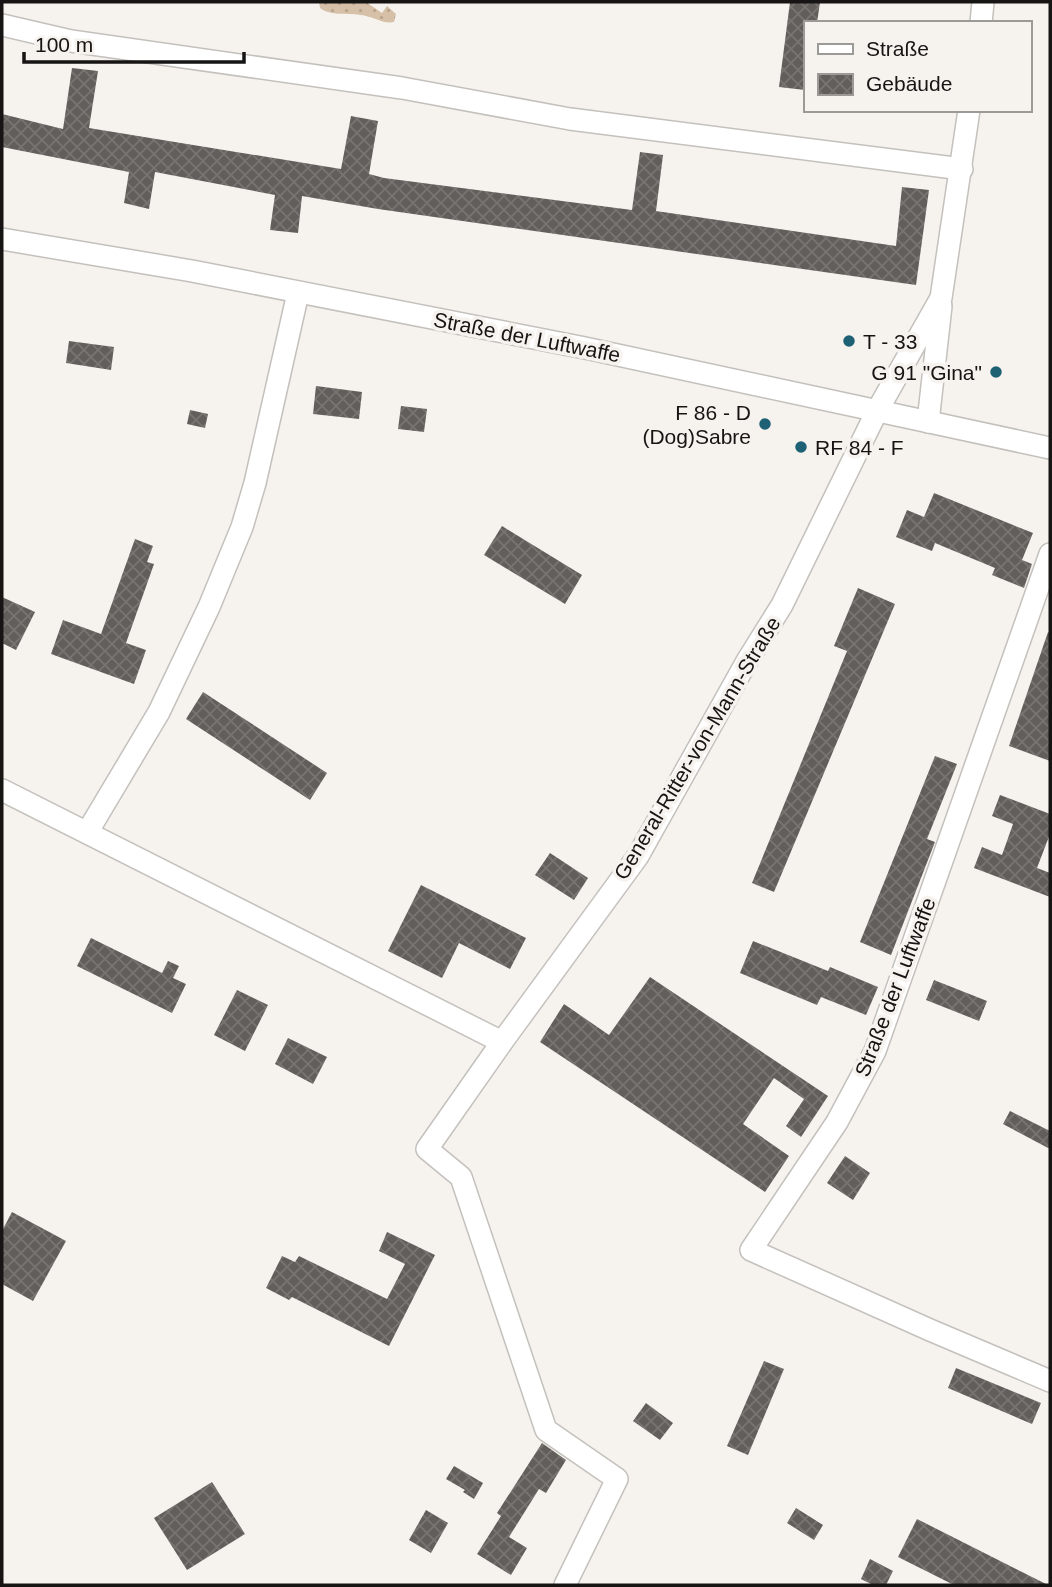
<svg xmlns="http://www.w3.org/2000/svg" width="1052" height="1587" font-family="Arial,sans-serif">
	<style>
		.grass { fill: url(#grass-dots) }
		.building { fill: url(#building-cross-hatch) }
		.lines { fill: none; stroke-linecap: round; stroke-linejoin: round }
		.minor-casing { stroke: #c4c1bd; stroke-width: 24 }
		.minor { stroke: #fff; stroke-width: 21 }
		.poi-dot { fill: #1e6174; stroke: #f6f3ef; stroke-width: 2.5 }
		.labels { text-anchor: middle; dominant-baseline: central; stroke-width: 7; stroke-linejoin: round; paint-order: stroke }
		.street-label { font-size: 21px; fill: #161514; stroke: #f6f3ef }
		.poi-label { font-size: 21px; fill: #161514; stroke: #f6f3ef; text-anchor: start }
	</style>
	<defs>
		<pattern id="grass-dots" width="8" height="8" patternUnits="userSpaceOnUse" patternTransform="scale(1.75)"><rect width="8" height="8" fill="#d6c0a7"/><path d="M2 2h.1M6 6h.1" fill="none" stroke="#b7a48f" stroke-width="1.8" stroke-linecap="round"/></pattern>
		<pattern id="building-cross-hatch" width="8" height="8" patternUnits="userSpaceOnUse" patternTransform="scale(1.75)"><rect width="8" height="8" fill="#615e5b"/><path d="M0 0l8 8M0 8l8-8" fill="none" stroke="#777572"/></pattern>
	</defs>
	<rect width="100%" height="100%" fill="#f6f3ef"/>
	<path class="grass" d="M319 2H366L382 13 387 6 396 14 394 22C383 24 376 18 366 16 352 12 331 17 320 8Z"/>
	<g class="building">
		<polygon points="790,2 820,2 817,23 805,23 805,90 779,87"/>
		<polygon points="72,68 98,71 89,128 341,169 351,116 378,121 369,174 384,178 632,210 640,152 663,155 656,211 896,246 902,187 929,190 916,285 378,209 302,196 298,233 270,230 275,195 155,172 149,209 124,203 129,172 2,147 2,114 63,129"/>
		<polygon points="69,341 114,347 111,370 66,363"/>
		<polygon points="316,386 362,392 359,419 313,414"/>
		<polygon points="401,406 427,409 424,432 398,429"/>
		<polygon points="190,410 208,414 205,428 187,424"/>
		<polygon points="934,493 1033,533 1022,560 1032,564 1024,588 992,575 995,568 935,543 932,551 896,537 907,510 924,517"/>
		<polygon points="502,526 582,575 565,604 484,555"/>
		<polygon points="135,539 153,546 147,562 154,564 126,643 146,650 134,684 51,654 63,620 101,634"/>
		<polygon points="858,588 895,604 774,892 752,883 847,651 834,646"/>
		<polygon points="2,597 35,612 16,650 2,643"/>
		<polygon points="1048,632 1050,633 1050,761 1009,746"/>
		<polygon points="203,692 327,773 310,800 186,719"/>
		<polygon points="935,756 957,764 927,839 935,842 891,955 860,942"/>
		<polygon points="1000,795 1050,814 1050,834 1037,868 1050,873 1050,897 974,868 982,847 1002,855 1013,824 992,816"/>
		<polygon points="550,853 588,878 574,900 535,875"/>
		<polygon points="421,885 526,938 510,969 459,943 442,978 388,951"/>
		<polygon points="91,938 162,973 168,961 179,966 173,978 186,984 172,1013 77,966"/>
		<polygon points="753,941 828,971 830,967 878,987 866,1015 821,997 817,1005 740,973"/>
		<polygon points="650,977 828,1096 801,1137 786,1126 804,1099 774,1078 743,1124 789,1156 765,1192 540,1042 564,1004 609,1035"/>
		<polygon points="934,980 987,1001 979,1021 926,1000"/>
		<polygon points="237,990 268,1005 245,1051 214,1035"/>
		<polygon points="288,1038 327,1057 313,1084 275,1064"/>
		<polygon points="1010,1111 1050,1131 1050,1149 1003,1124"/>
		<polygon points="845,1156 870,1173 853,1200 827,1183"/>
		<polygon points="12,1212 66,1241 33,1301 2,1284 2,1231"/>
		<polygon points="387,1232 435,1255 389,1346 292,1297 289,1300 266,1288 282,1256 295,1262 299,1256 387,1299 405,1264 379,1251"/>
		<polygon points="764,1361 784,1369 748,1455 727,1446"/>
		<polygon points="956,1368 1041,1403 1032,1424 948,1388"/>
		<polygon points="646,1403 673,1423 660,1440 633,1421"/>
		<polygon points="542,1443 566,1460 546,1493 539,1489 509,1537 527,1548 511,1575 477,1554 501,1516 497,1513"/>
		<polygon points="454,1466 483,1483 474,1499 463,1492 465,1490 446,1479"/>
		<polygon points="212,1482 245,1534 187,1570 154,1518"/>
		<polygon points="796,1508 823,1525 814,1540 787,1523"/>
		<polygon points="426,1510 448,1523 431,1553 409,1540"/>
		<polygon points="917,1519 1048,1585 954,1585 898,1557"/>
		<polygon points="870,1559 893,1571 886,1585 873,1585 861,1579"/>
	</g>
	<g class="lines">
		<g class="minor-casing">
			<g id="minor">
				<polyline points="981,23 983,2"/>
				<polyline points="2,25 71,41 402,88 570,119 962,169"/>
				<polyline points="2,239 192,271 585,348 1050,448"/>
				<polyline points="928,422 941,306"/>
				<polyline points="1050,554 875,1051 837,1122 751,1250 930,1330 1050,1381"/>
				<polyline points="2,790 502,1042 638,856 747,661 782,605 877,411 941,298 969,110"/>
				<polyline points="88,831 159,712 209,607 242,527 255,483 298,293"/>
				<polyline points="502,1042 427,1149 461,1177 546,1430 617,1479 565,1585"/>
			</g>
		</g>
		<use href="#minor" class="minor"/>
	</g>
	<g class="poi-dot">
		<circle cx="849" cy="341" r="7"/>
		<circle cx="996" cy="372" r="7"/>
		<circle cx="765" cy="424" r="7"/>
		<circle cx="801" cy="447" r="7"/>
	</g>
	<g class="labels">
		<g class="street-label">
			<text transform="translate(527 337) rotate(11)">Straße der Luftwaffe</text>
			<text transform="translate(697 748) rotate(-59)">General-Ritter-von-Mann-Straße</text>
			<text transform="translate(895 987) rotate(-69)">Straße der Luftwaffe</text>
		</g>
		<g class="poi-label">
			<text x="863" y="341">T - 33</text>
			<text x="982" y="372" text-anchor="end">G 91 "Gina"</text>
			<text x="751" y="412" text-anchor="end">F 86 - D<tspan x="751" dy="24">(Dog)Sabre</tspan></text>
			<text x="815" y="447">RF 84 - F</text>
		</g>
	</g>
	<rect width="1052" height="1587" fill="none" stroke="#161514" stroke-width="7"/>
	<rect x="804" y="21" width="228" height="91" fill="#f6f3ef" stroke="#9c9a97" stroke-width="2"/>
	<rect x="818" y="44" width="35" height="10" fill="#ffffff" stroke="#9c9a97" stroke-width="2"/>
	<text x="866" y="56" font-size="21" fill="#161514">Straße</text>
	<rect x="818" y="74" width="35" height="21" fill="url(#building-cross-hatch)" stroke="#9c9a97" stroke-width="2"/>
	<text x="866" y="91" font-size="21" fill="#161514">Gebäude</text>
	<path d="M24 52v10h220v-10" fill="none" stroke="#161514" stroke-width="3.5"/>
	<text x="35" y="52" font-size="21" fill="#161514" stroke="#f6f3ef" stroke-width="5" paint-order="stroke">100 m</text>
</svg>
